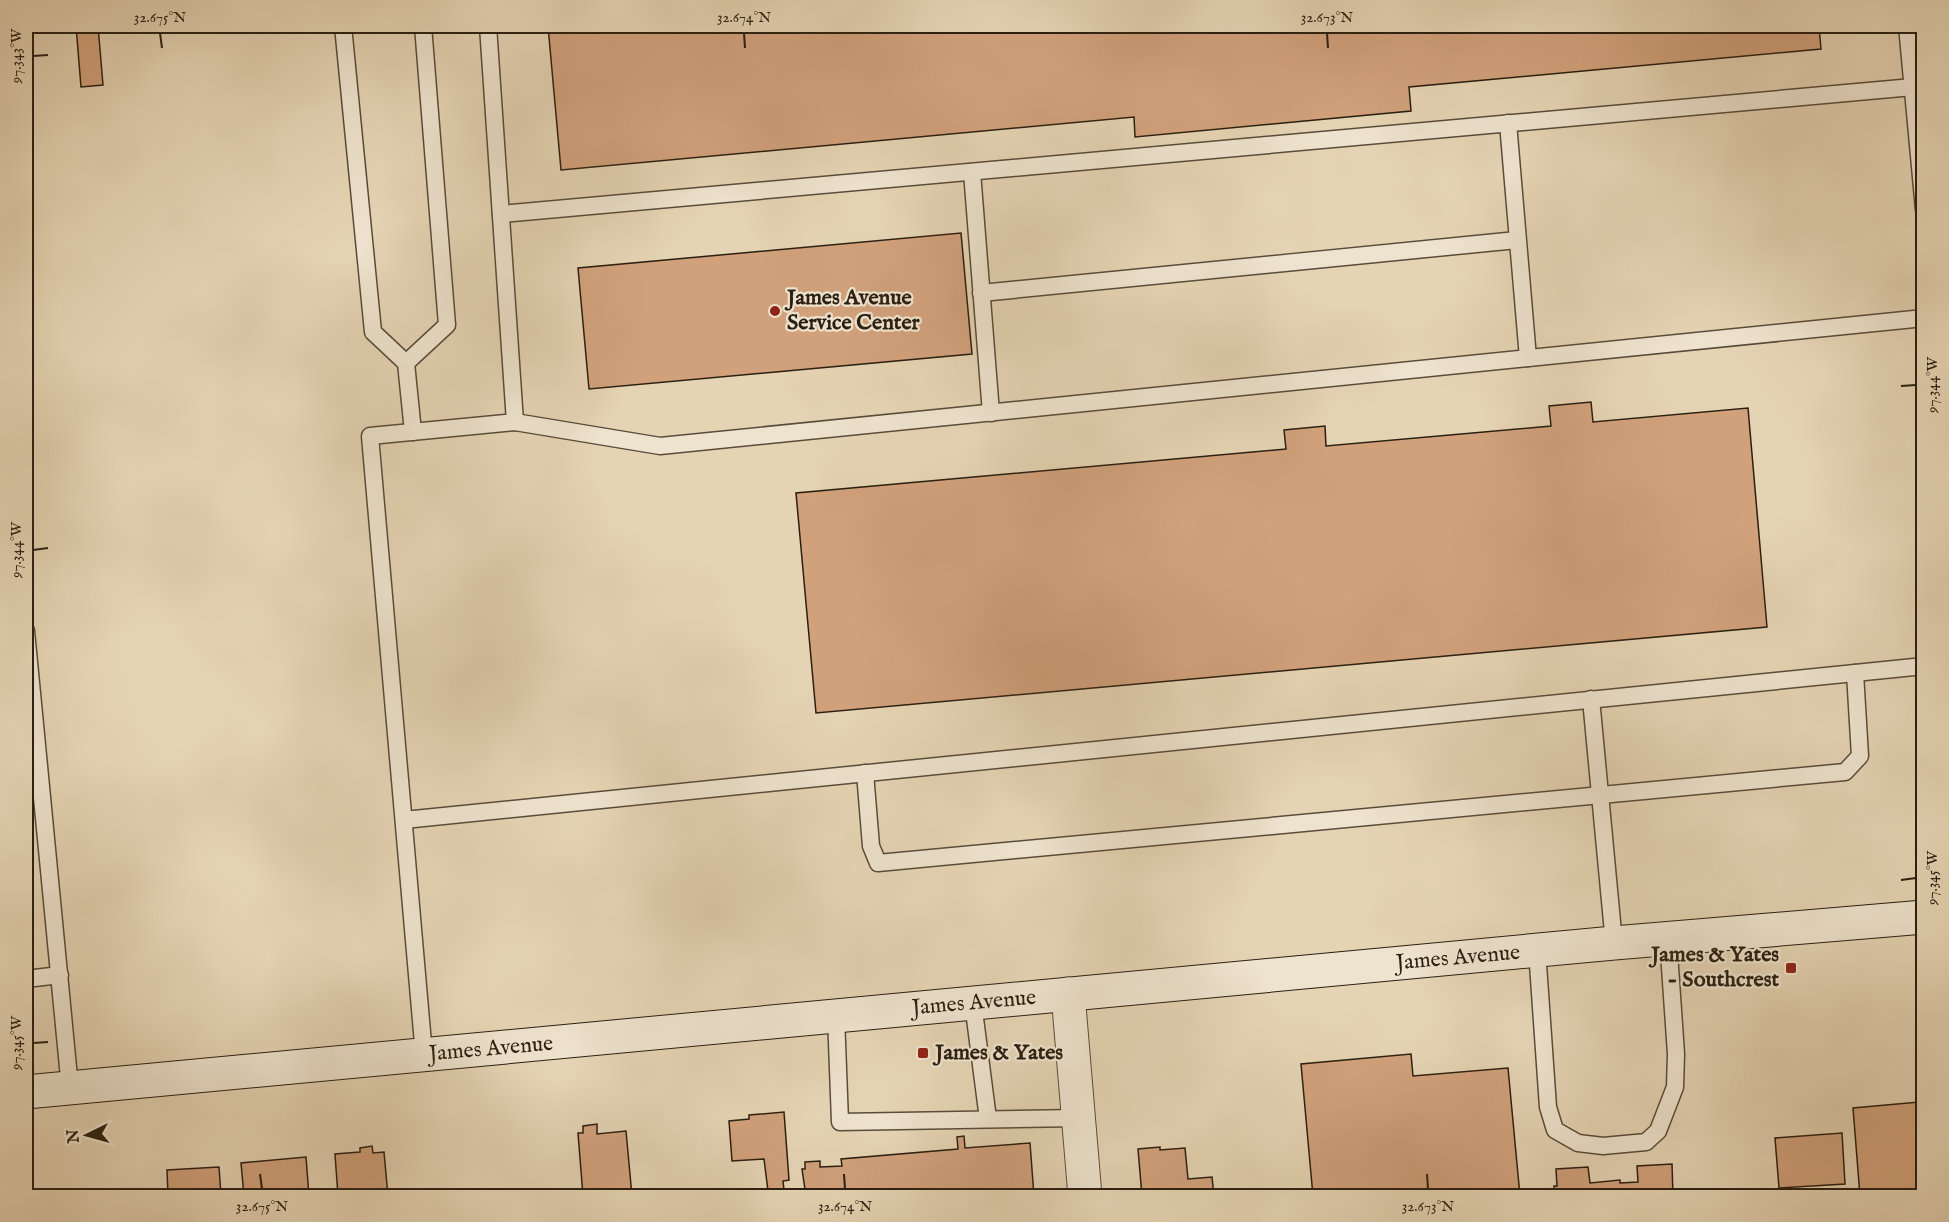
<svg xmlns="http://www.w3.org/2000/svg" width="1949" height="1222" font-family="'IM FELL English',serif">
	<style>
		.building { fill: #d1a17c; stroke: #2a1f11; stroke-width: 1.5 }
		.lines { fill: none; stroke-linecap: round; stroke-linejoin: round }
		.lane-casing { stroke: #594c3a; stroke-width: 19 }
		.street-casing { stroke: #594c3a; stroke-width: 35 }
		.secondary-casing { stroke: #2a1f11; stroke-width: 35 }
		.lane { stroke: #eee3ce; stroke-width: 16 }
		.street { stroke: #eee3ce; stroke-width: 33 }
		.secondary { stroke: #eee3ce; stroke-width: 33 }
		.ticks { fill: none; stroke: #2a1f11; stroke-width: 2 }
		.poi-dot { fill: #8f2418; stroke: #eee3ce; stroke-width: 2 }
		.labels { text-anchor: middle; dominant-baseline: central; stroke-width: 4.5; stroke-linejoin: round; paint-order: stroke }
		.poi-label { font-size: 22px; font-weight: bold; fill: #2a1f11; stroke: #eee3ce; text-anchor: start }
		.street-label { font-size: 22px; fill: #2a1f11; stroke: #eee3ce }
		.neatline { fill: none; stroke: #2a1f11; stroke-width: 2 }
		.ticks-label { font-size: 15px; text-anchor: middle; fill: #2a1f11 }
	</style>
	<rect width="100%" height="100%" fill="#e5d4b4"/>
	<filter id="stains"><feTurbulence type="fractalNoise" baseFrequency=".00333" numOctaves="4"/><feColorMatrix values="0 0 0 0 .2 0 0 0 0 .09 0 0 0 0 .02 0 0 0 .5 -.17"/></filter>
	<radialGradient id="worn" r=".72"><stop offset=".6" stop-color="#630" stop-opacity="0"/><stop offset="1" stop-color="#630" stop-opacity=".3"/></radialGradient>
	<g class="building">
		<polygon points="76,26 98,26 103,85 81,87"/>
		<polygon points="548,26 1819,26 1821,49 1409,87 1411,111 1135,137 1134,117 561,170"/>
		<polygon points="961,233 972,354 589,389 578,268"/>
		<polygon points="1591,402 1593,422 1748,408 1767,627 816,713 796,493 1286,449 1284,430 1325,426 1326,446 1551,426 1549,406"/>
		<polygon points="1924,1013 1924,1059 1920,1014"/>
		<polygon points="1411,1054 1413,1076 1508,1068 1520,1196 1313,1196 1301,1064"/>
		<polygon points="1919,1102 1924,1157 1924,1196 1860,1196 1853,1108"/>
		<polygon points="784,1112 789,1180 783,1181 784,1190 768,1191 764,1159 732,1161 729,1121 749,1119 749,1115"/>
		<polygon points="597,1124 597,1134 626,1131 632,1196 583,1196 578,1133 583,1133 583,1126"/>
		<polygon points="1842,1133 1845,1184 1779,1188 1775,1138"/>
		<polygon points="964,1136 965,1148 1030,1143 1034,1196 806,1196 802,1169 805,1169 805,1162 820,1161 820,1167 842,1166 841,1159 958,1149 957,1137"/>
		<polygon points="372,1146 373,1153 384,1152 388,1196 338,1196 335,1154 360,1152 360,1148"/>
		<polygon points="1160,1147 1160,1150 1185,1148 1188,1179 1212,1177 1214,1196 1142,1196 1138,1149"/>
		<polygon points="306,1157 309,1196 244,1196 241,1163"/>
		<polygon points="1672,1164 1673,1196 1555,1196 1554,1186 1557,1186 1556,1169 1588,1167 1590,1183 1620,1180 1620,1183 1638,1182 1637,1166"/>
		<polygon points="219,1167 221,1196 168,1196 167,1170"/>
	</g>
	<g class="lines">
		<g class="lane-casing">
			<g id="lane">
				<polyline points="343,26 373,332 406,363 413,432"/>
				<polyline points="1907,26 1924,210"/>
				<polyline points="1508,123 1528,358"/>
				<polyline points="972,172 991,413"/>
				<polyline points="501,214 1913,87"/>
				<polyline points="981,293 1517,240"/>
				<polyline points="406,363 447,325 423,26"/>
				<polyline points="515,422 660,446 1924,318"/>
				<polyline points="26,631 70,1088"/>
				<polyline points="1591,699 1614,943"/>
				<polyline points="865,773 871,846 878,863 1845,772 1860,756 1855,673"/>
				<polyline points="404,820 1924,666"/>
				<polyline points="1537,950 1548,1107 1555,1130 1578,1143 1603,1146 1646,1142 1658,1131 1675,1087 1676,1054 1668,938"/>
				<polyline points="26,979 60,975"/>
				<polyline points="973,1003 988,1119"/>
				<polyline points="836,1016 840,1122 1078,1118"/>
				<polyline points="424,1055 370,436 515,422 488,26"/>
			</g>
		</g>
		<g class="street-casing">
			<polyline id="street" points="1068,994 1085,1196"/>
		</g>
		<g class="secondary-casing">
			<polyline id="secondary" points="26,1092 1614,943 1924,917"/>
		</g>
		<use href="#lane" class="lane"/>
		<use href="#street" class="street"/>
		<use href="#secondary" class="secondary"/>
	</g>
	<path class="ticks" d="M160 33 162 48M744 33 745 48M1327 33 1328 48M33 56 48 55M1901 386 1916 385M33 550 48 548M1901 880 1916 878M33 1043 48 1042M260 1174 262 1189M844 1174 845 1189M1427 1174 1428 1189"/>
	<g class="poi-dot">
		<circle cx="775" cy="311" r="6"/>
		<rect x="1785" y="962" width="12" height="12" rx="3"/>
		<rect x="917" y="1047" width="12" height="12" rx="3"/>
	</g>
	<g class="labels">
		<g class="poi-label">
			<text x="787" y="298">James Avenue<tspan x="787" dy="25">Service Center</tspan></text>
			<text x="1779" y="955" text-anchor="end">James &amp; Yates<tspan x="1779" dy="25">- Southcrest</tspan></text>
			<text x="935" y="1053">James &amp; Yates</text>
		</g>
		<g class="street-label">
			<text transform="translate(1458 958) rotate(-5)">James Avenue</text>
			<text transform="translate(974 1003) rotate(-5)">James Avenue</text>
			<text transform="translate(491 1049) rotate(-5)">James Avenue</text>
		</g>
	</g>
	<rect width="1949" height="1222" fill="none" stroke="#e5d4b4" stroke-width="66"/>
	<g transform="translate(87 1135) rotate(265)" stroke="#eee3ce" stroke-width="4.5" paint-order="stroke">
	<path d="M0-4.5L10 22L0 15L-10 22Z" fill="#2a1f11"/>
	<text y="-9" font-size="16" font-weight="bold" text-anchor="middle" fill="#2a1f11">N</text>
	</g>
	<rect x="33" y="33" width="1883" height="1156" class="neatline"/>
	<g class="ticks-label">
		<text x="160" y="22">32.675°N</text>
		<text x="744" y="22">32.674°N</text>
		<text x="1327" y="22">32.673°N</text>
		<text transform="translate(16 56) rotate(-90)" y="5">97.343°W</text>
		<text transform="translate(1932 385) rotate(-90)" y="5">97.344°W</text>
		<text transform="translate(16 550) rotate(-90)" y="5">97.344°W</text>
		<text transform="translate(1932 878) rotate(-90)" y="5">97.345°W</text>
		<text transform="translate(16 1043) rotate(-90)" y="5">97.345°W</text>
		<text x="262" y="1211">32.675°N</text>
		<text x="845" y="1211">32.674°N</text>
		<text x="1428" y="1211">32.673°N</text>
	</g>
	<rect width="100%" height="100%" filter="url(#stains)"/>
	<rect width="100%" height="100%" fill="url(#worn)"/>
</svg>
